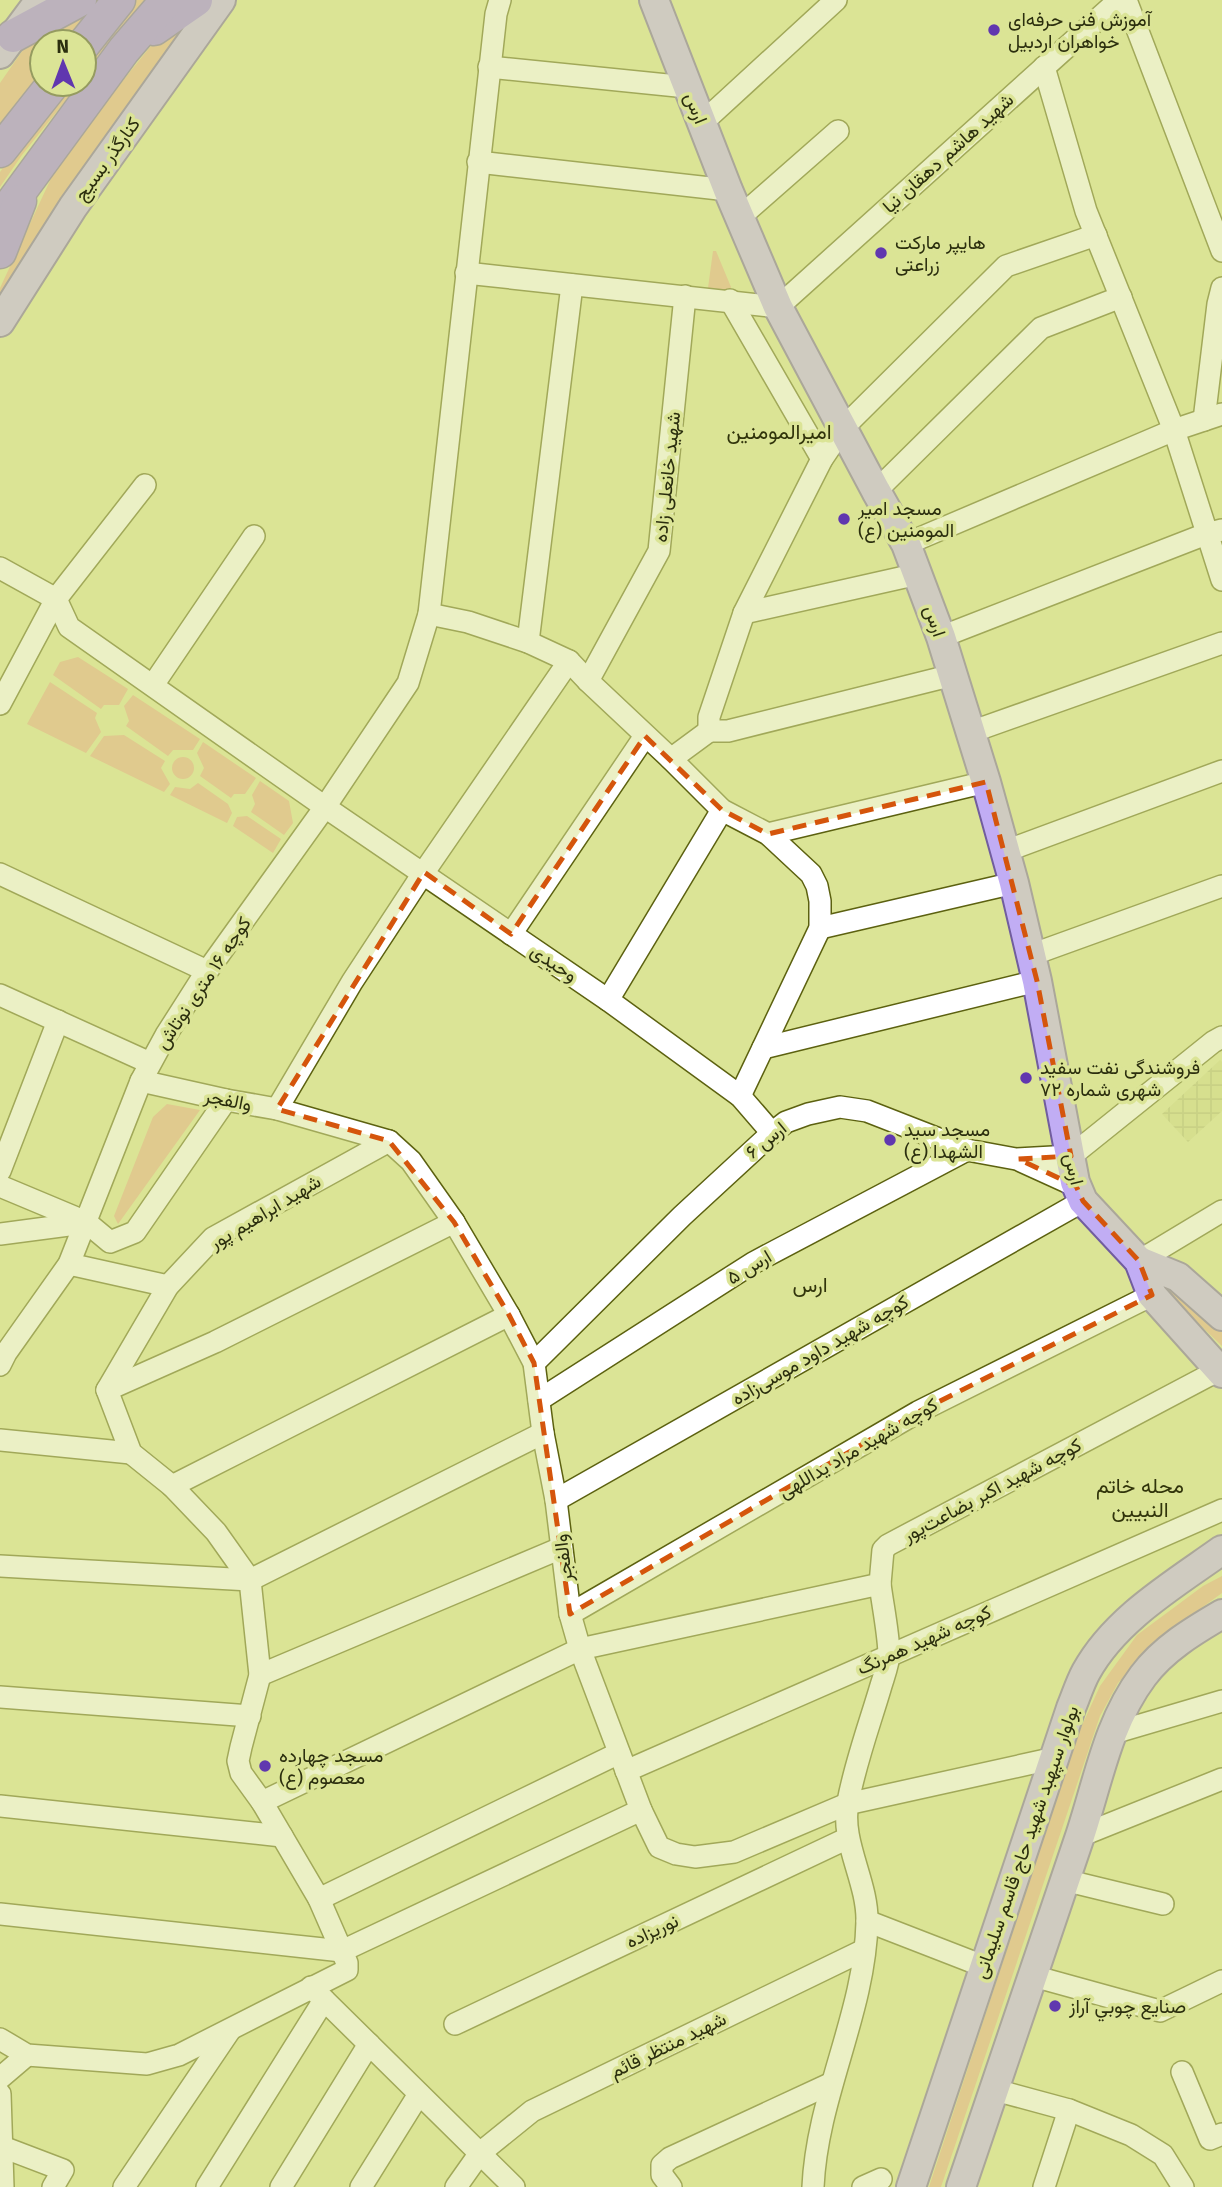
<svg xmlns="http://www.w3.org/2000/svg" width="1222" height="2187" font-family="'Fira Sans',Vazirmatn,sans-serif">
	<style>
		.industrial { fill: url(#industrial-grid) }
		.green { fill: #e6ab85 }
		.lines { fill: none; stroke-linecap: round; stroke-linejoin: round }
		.minor-casing { stroke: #5c6110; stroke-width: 24 }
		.major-casing { stroke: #715d9e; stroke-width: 32 }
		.highway-casing { stroke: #715d9e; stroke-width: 35 }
		.minor { stroke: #fff; stroke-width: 21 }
		.major { stroke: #c1adf4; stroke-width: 28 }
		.highway { stroke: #9777ec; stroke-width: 32 }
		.marked { fill: none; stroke: #d5550c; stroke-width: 5; stroke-dasharray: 14 9; stroke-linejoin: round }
		.poi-dot { fill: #6037af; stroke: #dbe496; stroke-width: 2.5 }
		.labels { text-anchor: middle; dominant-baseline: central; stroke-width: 7; stroke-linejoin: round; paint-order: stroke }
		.poi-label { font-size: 19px; fill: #2b2e0e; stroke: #dbe496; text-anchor: start }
		.street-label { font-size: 19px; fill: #2b2e0e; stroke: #dbe496 }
		.neighbourhood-label { font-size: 21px; fill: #31340b; stroke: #dbe496 }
	</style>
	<defs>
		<pattern id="industrial-grid" width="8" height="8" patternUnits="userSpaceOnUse" patternTransform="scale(1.75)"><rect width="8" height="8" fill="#d0d985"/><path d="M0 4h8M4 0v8" fill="none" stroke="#b3bb72"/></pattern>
	</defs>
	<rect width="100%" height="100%" fill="#dbe496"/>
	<polygon class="industrial" points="1220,1060 1222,1062 1222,1111 1188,1142 1162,1114"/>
	<g class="green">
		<polygon points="132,0 148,0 84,78 84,61"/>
		<polygon points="98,3 68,42 42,42 42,75 0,130 0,83 25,47 50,24"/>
		<polygon points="206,8 0,300 0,288 61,157 150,47"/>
		<polygon points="66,84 79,84 22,155 0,187 0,172"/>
		<polygon points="713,251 716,251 731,287 730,291 708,288"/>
		<polygon points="78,657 128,689 119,705 104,705 101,709 53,675 60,662"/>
		<polygon points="50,682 97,713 95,718 101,732 86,753 27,724"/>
		<polygon points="133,695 200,739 193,750 173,750 168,756 126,726 129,721 124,706"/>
		<polygon points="124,735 165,761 161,768 170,784 164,792 90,756 104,736"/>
		<polygon points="203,742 256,778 245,794 234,794 231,798 200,776 204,768 197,753"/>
		<circle cx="183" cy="768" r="11"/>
		<polygon points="260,781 289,801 293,823 284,835 251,812 255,804 252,795"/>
		<polygon points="198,783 228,804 232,813 227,823 170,795 175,787 190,789"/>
		<polygon points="247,816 281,839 273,853 233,826 237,817"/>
		<polygon points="167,1104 200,1110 118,1224 114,1216 153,1117"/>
		<polygon points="1163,1282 1178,1287 1222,1331 1222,1346 1167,1293"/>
		<polygon points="1222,1576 1222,1593 1157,1640 1118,1683 1100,1716 941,2187 929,2187 1061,1784 1079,1732 1100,1686 1137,1635 1203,1586"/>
	</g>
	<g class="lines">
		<g class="minor-casing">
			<g id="minor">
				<polyline points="500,0 496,14 429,614 468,622 528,642 569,661 588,681 671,759 722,810 768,834 811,874 817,886 820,901 820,928 740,1096"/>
				<polyline points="1126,0 1222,251"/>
				<polyline points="489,67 687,87"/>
				<polyline points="1044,67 1086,211 1174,430 1222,580"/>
				<polyline points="702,123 836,0"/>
				<polyline points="478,162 728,190"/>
				<polyline points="740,217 838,131"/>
				<polyline points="466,273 778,307 1119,0"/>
				<polyline points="730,300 822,459"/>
				<polyline points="1204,420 1218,304 1222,288"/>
				<polyline points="876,491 1041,328 1121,297"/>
				<polyline points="906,544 1174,430 1222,414"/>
				<polyline points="0,568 56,599 69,627 325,807 608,1000 740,1096 772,1133"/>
				<polyline points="744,613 918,574"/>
				<polyline points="941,637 1206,534 1222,530"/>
				<polyline points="528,642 572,285"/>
				<polyline points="588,681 659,551 685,296"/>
				<polyline points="153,685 254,536"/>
				<polyline points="0,704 56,599 145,485"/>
				<polyline points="709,731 709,717 744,613 822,459 843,428 1006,266 1096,235"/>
				<polyline points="709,731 728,731 953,675"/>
				<polyline points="971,732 1222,643"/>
				<polyline points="671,759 709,731"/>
				<polyline points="768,834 986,782"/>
				<polyline points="1006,851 1222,771"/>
				<polyline points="0,874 207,971"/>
				<polyline points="820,928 1014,883"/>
				<polyline points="511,934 645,736"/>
				<polyline points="1031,955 1222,886"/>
				<polyline points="0,995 150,1063"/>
				<polyline points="608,1000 722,810"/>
				<polyline points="763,1048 1037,981"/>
				<polyline points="141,1081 226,1100 277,1109 389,1141 411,1161 454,1222 509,1315 534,1363 543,1433 556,1500 570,1614 580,1649 641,1810 659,1847 676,1854 695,1857 734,1852 847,1804 1055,1758"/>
				<polyline points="277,1109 352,982 424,872 569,661"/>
				<polyline points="1021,1161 1076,1186"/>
				<polyline points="0,1171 58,1021"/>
				<polyline points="0,1186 86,1222 110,1242 135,1232 226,1100"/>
				<polyline points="0,1234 84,1223"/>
				<polyline points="1139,1261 1222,1211"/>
				<polyline points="69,1264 168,1286"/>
				<polyline points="534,1363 682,1216 772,1133 786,1122 808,1114 840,1107 867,1111 967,1150 1016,1159 1071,1156 1213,1042 1222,1037"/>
				<polyline points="0,1365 6,1353 69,1264 141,1081 166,1035 203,977 325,807 408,683 429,614"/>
				<polyline points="107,1390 215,1342 454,1222"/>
				<polyline points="539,1400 753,1263 967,1150"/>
				<polyline points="0,1440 131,1453"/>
				<polyline points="172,1486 509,1315"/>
				<polyline points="556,1500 1083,1201"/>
				<polyline points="0,1566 250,1580 543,1433"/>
				<polyline points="570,1614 918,1412 1152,1295"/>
				<polyline points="260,1675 561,1548"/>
				<polyline points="0,1697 250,1716"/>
				<polyline points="1110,1734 1222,1701"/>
				<polyline points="626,1771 1222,1510"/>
				<polyline points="262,1802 580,1649 880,1584 883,1550 888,1545 1219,1370"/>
				<polyline points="0,1806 282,1836"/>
				<polyline points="1080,1836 1222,1779"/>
				<polyline points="1064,1880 1163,1904"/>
				<polyline points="319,1899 619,1753"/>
				<polyline points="0,1914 342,1951 641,1810"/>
				<polyline points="867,1921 983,1966"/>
				<polyline points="1033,1976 1160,2011 1222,1981"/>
				<polyline points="311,1987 514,2187"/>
				<polyline points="455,2024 848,1838"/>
				<polyline points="0,2039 27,2055 147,2064 179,2055 347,1970 347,1963 319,1899 262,1802 241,1773 238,1761 241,1747 260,1675 250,1580 216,1532 172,1486 131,1453 107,1390 168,1286 213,1238 389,1141"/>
				<polyline points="1182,2072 1210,2139 1222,2134"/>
				<polyline points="0,2078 27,2055"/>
				<polyline points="995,2090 1069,2110 1131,2135 1163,2155 1183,2187"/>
				<polyline points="0,2094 3,2187"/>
				<polyline points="0,2146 63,2170 53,2187"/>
				<polyline points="124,2187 230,2030"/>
				<polyline points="207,2187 324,2000"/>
				<polyline points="281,2187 369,2044"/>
				<polyline points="361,2187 419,2094"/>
				<polyline points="456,2187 480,2153 532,2111 864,1950"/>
				<polyline points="671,2187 662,2175 662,2165 670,2158 832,2083"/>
				<path d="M813 2187C817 2096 865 2013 867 1922 868 1881 840 1842 848 1802 855 1764 869 1726 880 1689 883 1678 889 1664 889 1653 888 1630 883 1607 880 1584"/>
				<polyline points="863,2187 881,2179"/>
				<polyline points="1044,2187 1069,2110"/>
			</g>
		</g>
		<g class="major-casing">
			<g id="major">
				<polyline points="654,0 728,190 778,307 876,491 906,544 941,637 986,782 1014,883 1037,981 1075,1182 1083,1201 1139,1261 1152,1295 1222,1373"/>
				<polyline points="0,54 40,0"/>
				<polyline points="0,322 73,207 221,0"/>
				<polyline points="1139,1261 1178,1277 1222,1316"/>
				<path d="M911 2187 1071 1708C1076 1696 1080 1683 1086 1672 1115 1619 1173 1585 1222 1550"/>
				<path d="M961 2187C1001 2071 1039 1955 1079 1839 1098 1783 1107 1724 1143 1676 1163 1649 1193 1631 1222 1614"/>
			</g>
		</g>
		<g class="highway-casing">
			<g id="highway">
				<polyline points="154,29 196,0"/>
				<polyline points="13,36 80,0"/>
				<polyline points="84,44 119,0"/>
				<polyline points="0,151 53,84"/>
				<polyline points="0,219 124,50 167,0"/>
				<polyline points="0,252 20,201"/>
			</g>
		</g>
		<use href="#minor" class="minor"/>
		<use href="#major" class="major"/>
		<use href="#highway" class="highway"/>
	</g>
	<path d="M0 0H1222V2187H0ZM645 736 722 810 768 834 986 782 1037 981 1071 1156 1018 1159 1076 1186 1083 1201 1139 1261 1152 1295 918 1412 570 1614 534 1363 509 1315 454 1222 389 1141 277 1109 424 872 511 934Z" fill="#dbe496" fill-opacity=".55" fill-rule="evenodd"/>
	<path class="marked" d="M645 736 722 810 768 834 986 782 1037 981 1071 1156 1018 1159 1076 1186 1083 1201 1139 1261 1152 1295 918 1412 570 1614 534 1363 509 1315 454 1222 389 1141 277 1109 424 872 511 934Z"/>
	<g class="poi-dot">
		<circle cx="994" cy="30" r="7"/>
		<circle cx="881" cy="253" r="7"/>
		<circle cx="844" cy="519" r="7"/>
		<circle cx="1026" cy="1078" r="7"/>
		<circle cx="890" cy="1140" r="7"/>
		<circle cx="265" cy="1766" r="7"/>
		<circle cx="1055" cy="2006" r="7"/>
	</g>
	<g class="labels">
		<g class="poi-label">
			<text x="1008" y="19">آموزش فنی حرفه‌ای<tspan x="1008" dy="22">خواهران اردبیل</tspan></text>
			<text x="895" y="242">هایپر مارکت<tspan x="895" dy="22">زراعتی</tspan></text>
			<text x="858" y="508">مسجد امیر<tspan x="858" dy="22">المومنین (ع)</tspan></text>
			<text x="1040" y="1067">فروشندگی نفت سفید<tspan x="1040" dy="22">شهری شماره ۷۲</tspan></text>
			<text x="904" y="1129">مسجد سید<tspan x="904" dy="22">الشهدا (ع)</tspan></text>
			<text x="279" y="1755">مسجد چهارده<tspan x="279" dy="22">معصوم (ع)</tspan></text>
			<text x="1069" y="2006">صنايع چوبي آراز</text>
		</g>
		<g class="street-label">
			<text transform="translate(696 108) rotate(68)">ارس</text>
			<text transform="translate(948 153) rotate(-42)">شهید هاشم دهقان نیا</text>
			<text transform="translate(107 159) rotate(-54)">کنارگذر بسیج</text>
			<text transform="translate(667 477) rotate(-84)">شهید خانعلی زاده</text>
			<text transform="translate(935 621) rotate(71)">ارس</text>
			<text transform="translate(554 963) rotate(34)">وحیدی</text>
			<text transform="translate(203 983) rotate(-56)">کوچه ۱۶ متری نوتاش</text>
			<text transform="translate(228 1100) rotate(11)">والفجر</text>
			<text transform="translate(766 1140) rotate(-39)">ارس ۶</text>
			<text transform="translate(1074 1169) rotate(77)">ارس</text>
			<text transform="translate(265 1212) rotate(-31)">شهید ابراهیم پور</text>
			<text transform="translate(749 1267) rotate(-31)">ارس ۵</text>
			<text transform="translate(820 1350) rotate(-30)">کوچه شهید داود موسی‌زاده</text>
			<text transform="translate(858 1448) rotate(-30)">کوچه شهید مراد یداللهی</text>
			<text transform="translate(992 1490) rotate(-28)">کوچه شهید اکبر بضاعت‌پور</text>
			<text transform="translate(563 1558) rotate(-97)">والفجر</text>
			<text transform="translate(924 1640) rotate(-24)">کوچه شهید همرنگ</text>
			<text transform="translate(1026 1842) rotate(-71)">بولوار سپهبد شهید حاج قاسم سلیمانی</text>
			<text transform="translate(652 1931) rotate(-25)">نوریزاده</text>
			<text transform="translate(668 2045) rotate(-26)">شهید منتظر قائم</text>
		</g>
		<g class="neighbourhood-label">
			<text x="779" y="432">امیرالمومنین</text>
			<text x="810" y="1285">ارس</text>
			<text x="1140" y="1486">محله خاتم<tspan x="1140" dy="24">النبیین</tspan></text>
		</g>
	</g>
	<g transform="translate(63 63) rotate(359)"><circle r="33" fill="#dbe496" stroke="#959b60" stroke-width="2"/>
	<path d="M0-5L12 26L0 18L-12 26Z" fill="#6037af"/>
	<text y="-10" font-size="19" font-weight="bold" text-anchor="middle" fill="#2b2e0e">N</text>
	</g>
</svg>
